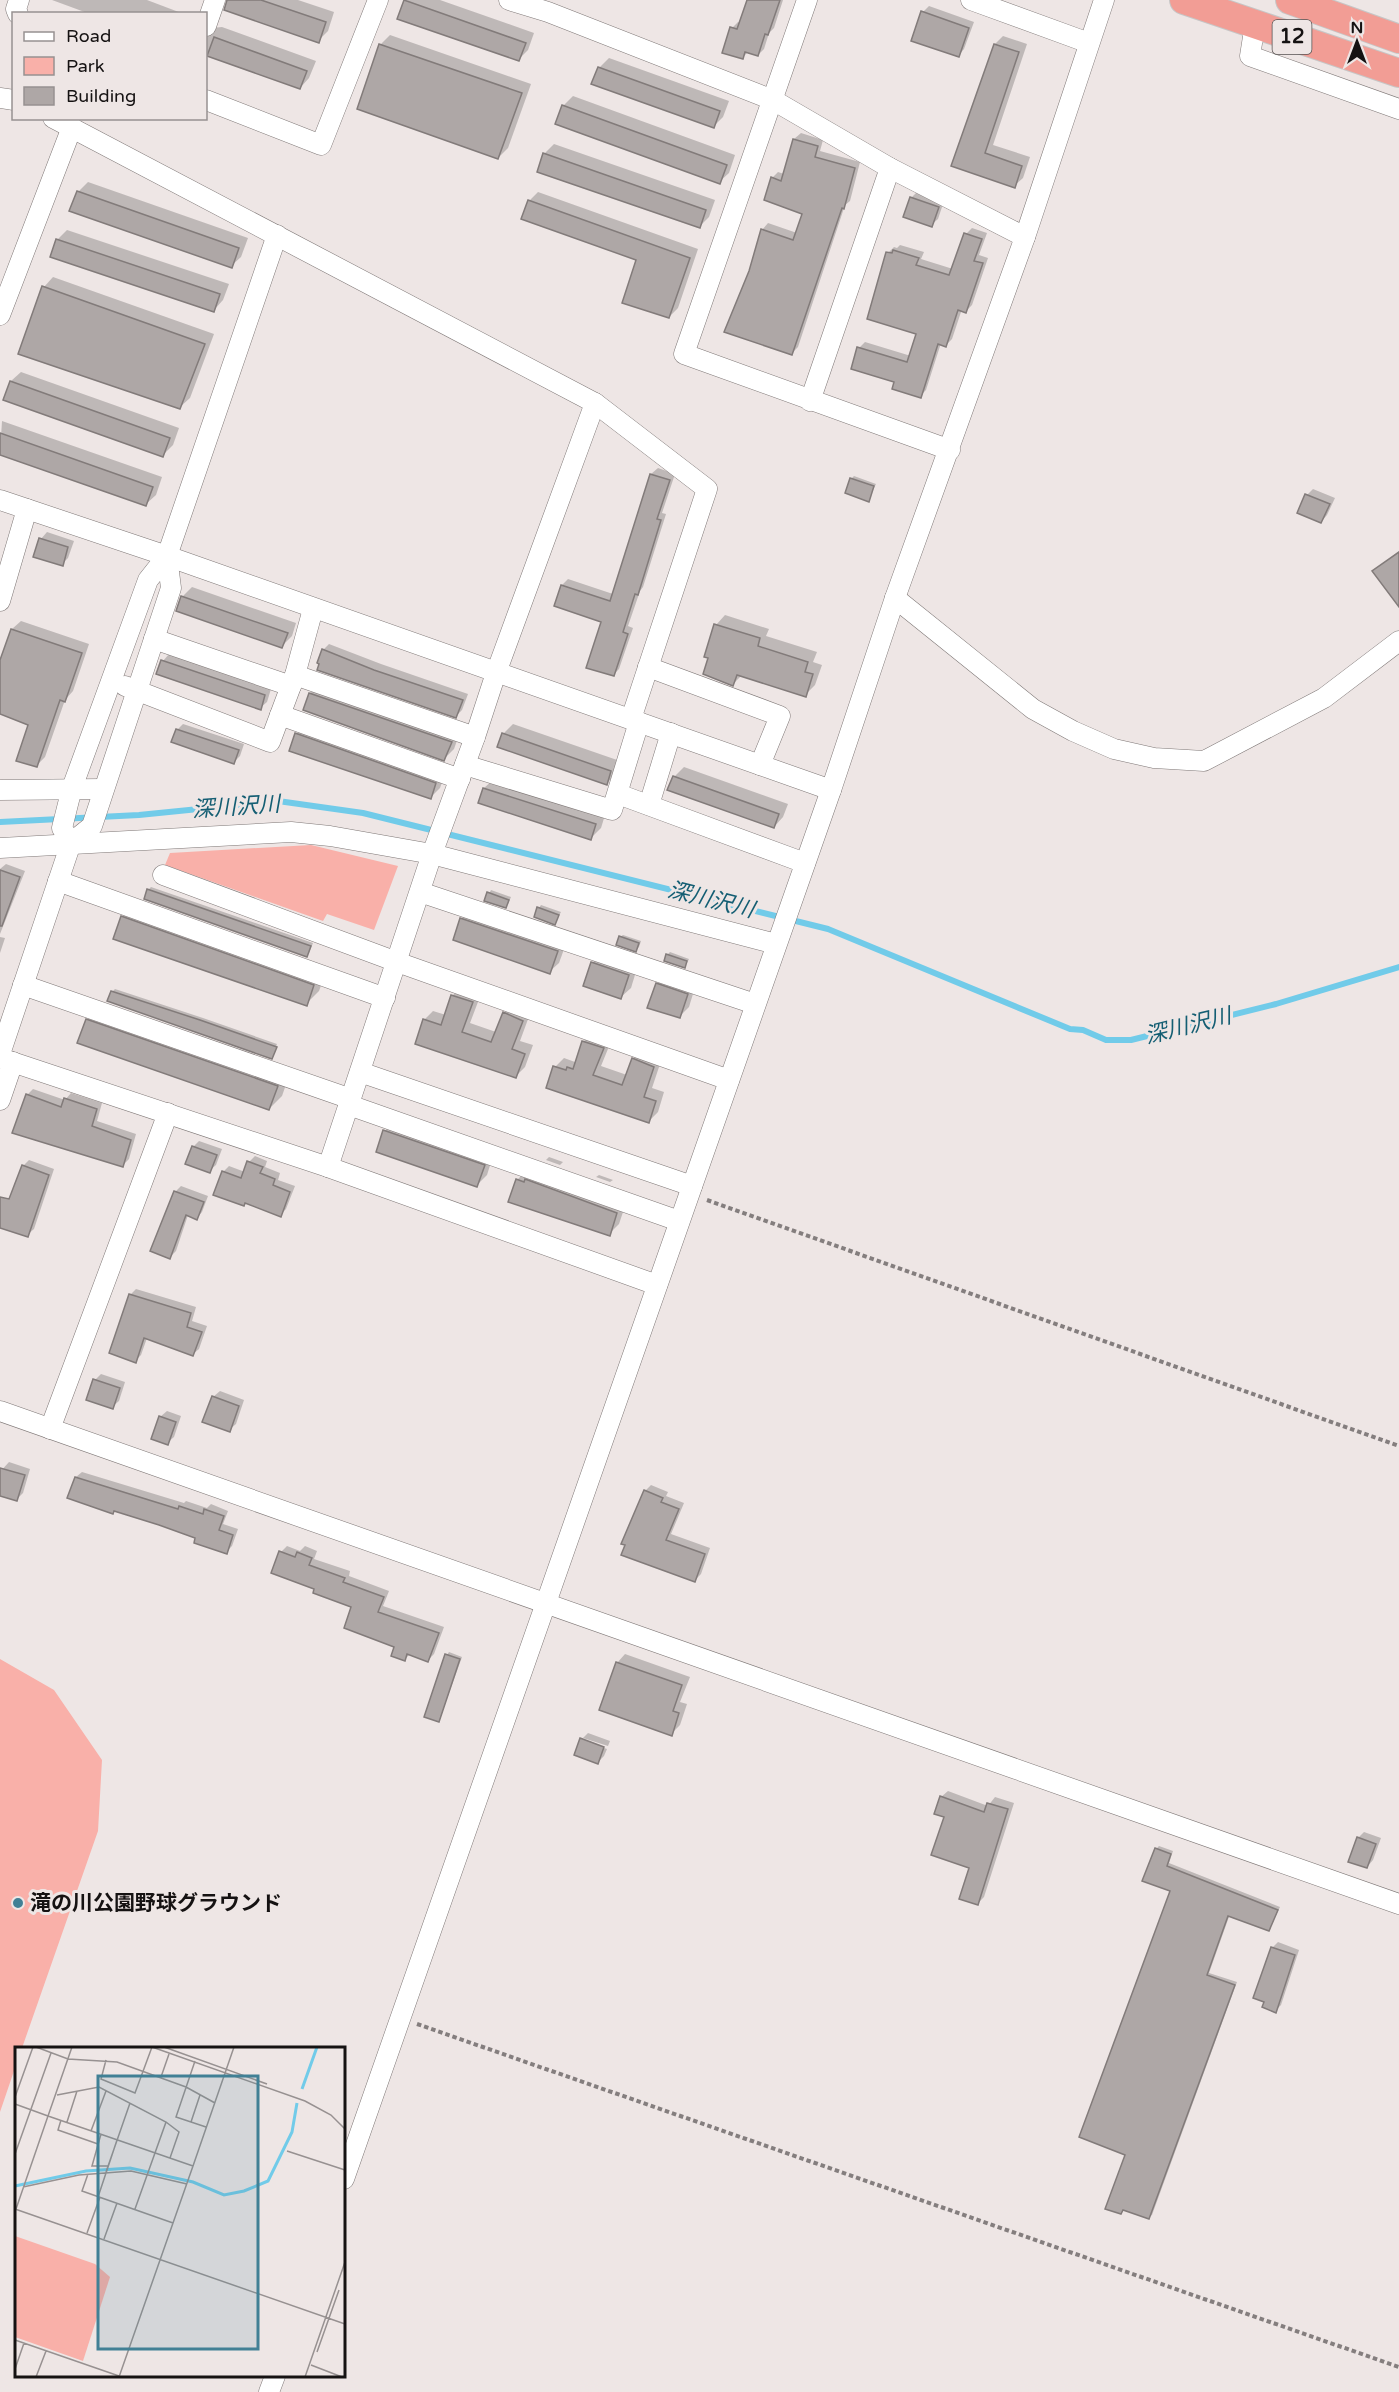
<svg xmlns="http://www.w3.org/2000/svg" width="1399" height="2392" font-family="'Varela Round','Noto Sans JP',sans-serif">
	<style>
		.green { fill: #f9b0a9 }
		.shadow { fill: #0003 }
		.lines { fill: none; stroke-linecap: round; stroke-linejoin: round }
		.stream { stroke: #71cbe9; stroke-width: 6 }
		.building { fill: #aea7a6; stroke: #827b7a; stroke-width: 1.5 }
		.minor-casing { stroke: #7f7877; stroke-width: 21 }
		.highway-casing { stroke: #c7c6c6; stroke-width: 30 }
		.path { stroke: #847e7e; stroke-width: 4; stroke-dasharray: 4.5 3; stroke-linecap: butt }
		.minor { stroke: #fff; stroke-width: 20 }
		.highway { stroke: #f29d95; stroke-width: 28 }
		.poi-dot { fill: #418095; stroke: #eee6e5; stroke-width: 2 }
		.labels { text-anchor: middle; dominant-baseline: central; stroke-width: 6; stroke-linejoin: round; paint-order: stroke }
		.shield { fill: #eee6e5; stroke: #565251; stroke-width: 1.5 }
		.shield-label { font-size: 20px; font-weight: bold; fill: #151212 }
		.poi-label { font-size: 21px; font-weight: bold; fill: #151212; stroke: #eee6e5; text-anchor: start }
		.water-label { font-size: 22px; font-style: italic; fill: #145e73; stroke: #eee6e5 }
		.inset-river { fill: none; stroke: #71cbe9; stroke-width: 3 }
		.inset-road { fill: none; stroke: #979191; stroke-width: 1.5 }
		.view { fill: #418095; fill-opacity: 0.15; stroke: #418095; stroke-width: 3 }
		.inset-edge { fill: none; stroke: #151212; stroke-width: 3 }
	</style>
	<rect width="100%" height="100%" fill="#eee6e5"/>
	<g class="green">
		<polygon points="311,845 398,866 374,930 327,914 323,921 165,865 170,853"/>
		<polygon points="0,1659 54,1690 102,1760 98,1831 22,2048 16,2048 16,2065 0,2112"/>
	</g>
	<g class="shadow">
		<polygon points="52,0 147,0 184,14 90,14"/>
		<polygon points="228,0 298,0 334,12 328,31 318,41"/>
		<polygon points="406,0 440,0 534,33 528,50 519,59"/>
		<polygon points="748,0 783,0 774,28 769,33 764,49 758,55 748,52 742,58 732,28 738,22 740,23"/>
		<polygon points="929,6 974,22 964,49 958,56 923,12"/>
		<polygon points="206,22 212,28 222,27 316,61 309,78 300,88 206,54"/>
		<polygon points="390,35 531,84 508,148 498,158 380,45"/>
		<polygon points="1003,36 1027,44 993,145 1030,157 1023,178 1014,186 953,166 995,44"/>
		<polygon points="609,58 729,101 723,117 713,127 599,68"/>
		<polygon points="573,96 735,155 729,173 719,182 563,106"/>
		<polygon points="801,133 823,140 820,151 860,162 850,201 845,205 798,347 792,353 751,271 762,230 768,223 797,233 804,213 772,178 778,172 784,174 794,139"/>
		<polygon points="554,144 715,200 709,217 699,227 544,154"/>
		<polygon points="88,182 248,238 241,257 231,266 78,192"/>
		<polygon points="538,192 698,249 678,308 669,317 638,259 529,201"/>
		<polygon points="917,192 944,201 938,219 931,225 911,198"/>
		<polygon points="972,228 987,233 979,255 988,258 972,305 966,311 962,309 952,339 946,345 941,343 926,390 920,396 896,381 859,348 865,342 911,356 918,333 888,253 894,247 897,248 900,245 924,252 921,259 953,269 966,234"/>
		<polygon points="67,230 229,284 223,300 214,310 57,240"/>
		<polygon points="53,277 214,334 190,398 180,407 44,287"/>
		<polygon points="21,372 179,428 173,445 163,455 5,399 11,381"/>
		<polygon points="2,421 162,477 156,495 146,504 0,453"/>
		<polygon points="658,468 675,474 662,513 666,514 643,587 640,591 628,626 633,628 619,669 613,675 603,621 562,585 568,579 613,594 651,474"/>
		<polygon points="854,476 876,484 868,500 851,479"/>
		<polygon points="1313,489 1335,498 1327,515 1321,522 1307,495"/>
		<polygon points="47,532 74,541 68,558 62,564 41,539"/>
		<polygon points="1399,551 1399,594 1374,571"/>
		<polygon points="192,587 296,623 292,636 282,646 182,597"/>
		<polygon points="725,615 769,629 766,636 817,652 813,662 822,665 815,685 805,695 742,675 733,684 716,625"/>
		<polygon points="21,621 89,644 73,691 65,700 45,757 36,766 30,724 0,713 0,665 12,629"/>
		<polygon points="329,644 381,664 468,694 462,710 456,716 323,650"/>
		<polygon points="169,654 271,689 267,702 260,708 163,661"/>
		<polygon points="320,684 460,732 454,749 444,759 305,710 310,693"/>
		<polygon points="183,724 244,744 240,756 234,762 177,730"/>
		<polygon points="306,724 445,774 440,788 431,797 297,734"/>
		<polygon points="513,724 620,761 616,774 607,783 503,734"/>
		<polygon points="684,767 788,804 783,817 774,827 674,777"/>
		<polygon points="494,779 605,815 601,828 591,838 480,802 484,788"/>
		<polygon points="6,864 25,871 0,934 0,869"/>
		<polygon points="151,887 313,943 309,953 306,956 148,890"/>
		<polygon points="491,890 511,897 508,904 506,906 486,900"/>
		<polygon points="135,904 326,972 319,991 306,1004 122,917"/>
		<polygon points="541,905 561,912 555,923 539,908"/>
		<polygon points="471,909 567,941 559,963 549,972 461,919"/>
		<polygon points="623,935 641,941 639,947 636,950 620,937"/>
		<polygon points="0,937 5,938 0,953"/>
		<polygon points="670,952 689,959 687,963 684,966 667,955"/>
		<polygon points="602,953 638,965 631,988 621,997 592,963"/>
		<polygon points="667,975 696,984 689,1007 679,1017 657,984"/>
		<polygon points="461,987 481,994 470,1023 496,1032 504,1013 513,1004 531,1011 520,1041 533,1045 525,1067 516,1076 424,1020 433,1011 446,1015 452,996"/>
		<polygon points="115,989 203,1018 277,1044 272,1056 112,992"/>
		<polygon points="100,1007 290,1073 282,1096 269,1109 87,1020"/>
		<polygon points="593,1032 612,1039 601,1066 627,1075 633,1059 642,1050 662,1058 652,1088 664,1092 658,1112 649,1121 555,1067 564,1058 575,1062 579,1058 584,1041"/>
		<polygon points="33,1089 65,1100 71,1093 102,1103 97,1121 136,1134 129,1159 123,1165 27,1095"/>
		<polygon points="394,1121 493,1156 487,1175 477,1185 385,1131"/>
		<polygon points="199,1141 222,1149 216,1165 209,1171 193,1147"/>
		<polygon points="255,1156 267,1161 265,1167 280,1173 278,1180 295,1186 286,1209 280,1215 246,1202 223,1172 229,1166 245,1172 249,1162"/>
		<polygon points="549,1157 563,1162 560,1165 546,1160"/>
		<polygon points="29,1160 54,1169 34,1229 27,1235 23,1166"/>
		<polygon points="527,1170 626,1203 619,1224 609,1234 517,1180"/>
		<polygon points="599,1175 613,1180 610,1182 596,1177"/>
		<polygon points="181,1186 208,1196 202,1212 197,1218 188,1215 176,1251 170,1257 175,1192"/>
		<polygon points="136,1289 196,1307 192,1321 207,1326 199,1349 193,1354 147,1338 141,1355 135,1361 130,1295"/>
		<polygon points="101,1374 125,1382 119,1401 112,1407 95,1380"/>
		<polygon points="220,1391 244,1400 236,1424 229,1430 213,1397"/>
		<polygon points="167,1411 181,1416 174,1437 167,1443 160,1417"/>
		<polygon points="9,1462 30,1469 23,1493 16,1500 0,1495 0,1472"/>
		<polygon points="82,1472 184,1503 186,1501 207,1508 211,1504 228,1511 223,1524 238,1529 232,1546 226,1552 197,1537 115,1510 113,1512 76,1477"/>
		<polygon points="651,1485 668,1492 666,1496 684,1503 671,1534 710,1548 701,1574 695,1580 623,1555 645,1491"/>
		<polygon points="287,1546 300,1551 305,1546 317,1551 314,1559 350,1571 349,1576 389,1591 383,1606 444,1627 434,1654 428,1660 410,1654 405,1659 396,1646 353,1606 316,1588 281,1552"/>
		<polygon points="449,1652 462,1657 439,1721 447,1655"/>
		<polygon points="625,1654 690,1677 680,1702 687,1704 680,1725 671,1734 617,1663"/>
		<polygon points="588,1733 610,1741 608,1746 583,1738"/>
		<polygon points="583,1738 583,1741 607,1749 604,1756 598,1762 582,1739"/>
		<polygon points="948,1791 988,1806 995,1797 1014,1803 984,1897 978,1903 971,1867 946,1817 941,1797"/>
		<polygon points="1364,1832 1381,1838 1373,1860 1367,1867 1358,1838"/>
		<polygon points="1159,1846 1173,1851 1169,1863 1280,1907 1269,1930 1230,1914 1209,1973 1237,1982 1152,2215 1149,2217 1127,2154 1172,1890 1156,1849"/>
		<polygon points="1278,1942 1299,1950 1281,2005 1275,2011 1272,1948"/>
	</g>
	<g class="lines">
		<polyline class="stream" points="0,822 139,815 278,801 363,813 828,929 1070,1029 1083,1030 1106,1040 1131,1040 1276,1004 1399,967"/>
	</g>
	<g class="building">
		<polygon points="227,0 261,0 326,22 319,43 224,10"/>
		<polygon points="404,0 526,43 519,61 397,19"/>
		<polygon points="747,0 780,0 768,35 765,34 758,56 745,52 743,59 722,53 730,27 737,29"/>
		<polygon points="921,11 969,28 959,57 911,41"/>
		<polygon points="214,37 307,71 300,89 207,56"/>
		<polygon points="379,44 522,93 498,159 357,109"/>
		<polygon points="994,44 1019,52 985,153 1022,166 1015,188 951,166"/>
		<polygon points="598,67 720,111 714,128 591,84"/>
		<polygon points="562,105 727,165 720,184 555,124"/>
		<polygon points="793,139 818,146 815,157 855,168 844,209 842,208 792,355 724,332 749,271 761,229 793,240 802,214 764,200 771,177 781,181"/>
		<polygon points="543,153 706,210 700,228 537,172"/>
		<polygon points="77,191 239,248 232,268 69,211"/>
		<polygon points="910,197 939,207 932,227 903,217"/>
		<polygon points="528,200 690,258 669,318 622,303 636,260 521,219"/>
		<polygon points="964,233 982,239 974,261 983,263 966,313 958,310 946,347 938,344 921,398 892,389 894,382 851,369 857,347 907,362 916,334 867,319 886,252 892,253 893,250 919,258 916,265 949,275"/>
		<polygon points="56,239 220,294 214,312 50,257"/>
		<polygon points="42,286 205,344 180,409 18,354"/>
		<polygon points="10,381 170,438 163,457 3,400"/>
		<polygon points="0,433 153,487 146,506 0,455"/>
		<polygon points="650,474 670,480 657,519 661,520 638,595 635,594 623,632 628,634 614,676 586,668 601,622 554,606 561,585 610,601"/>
		<polygon points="850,478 874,486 869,502 845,493"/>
		<polygon points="1305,494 1330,504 1321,523 1297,513"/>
		<polygon points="39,538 68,547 63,566 33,557"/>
		<polygon points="1399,552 1399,607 1372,571"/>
		<polygon points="181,596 288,633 282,648 176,611"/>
		<polygon points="714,624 760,638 758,646 808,662 805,672 813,674 806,697 737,675 733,686 703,674 708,658 704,657"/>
		<polygon points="11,629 82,653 65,702 60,700 37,767 16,761 28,725 0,714 0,660"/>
		<polygon points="322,649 374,670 463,700 456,718 317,670 319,664 317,663"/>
		<polygon points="161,660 265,695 261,710 156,674"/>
		<polygon points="309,693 452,742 446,756 444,761 303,710"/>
		<polygon points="176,729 239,750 234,764 171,742"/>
		<polygon points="295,733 436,783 431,799 289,751"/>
		<polygon points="502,733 611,771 607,785 497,747"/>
		<polygon points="673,776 779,814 774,828 667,790"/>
		<polygon points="483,788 596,824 591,840 478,803"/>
		<polygon points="0,870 20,877 2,926 0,926"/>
		<polygon points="147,889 311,946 307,957 144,899"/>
		<polygon points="487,892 509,900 506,908 484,901"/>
		<polygon points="537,907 559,915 555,925 534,917"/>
		<polygon points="121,916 314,985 307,1006 113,939"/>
		<polygon points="460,918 558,951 550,974 453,940"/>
		<polygon points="619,936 639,943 636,952 616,945"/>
		<polygon points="666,954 687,961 685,968 664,961"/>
		<polygon points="591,962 629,975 621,999 583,986"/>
		<polygon points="656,983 688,994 680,1018 647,1008"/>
		<polygon points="111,991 200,1020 277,1047 272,1059 107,1001"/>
		<polygon points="451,995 473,1002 462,1032 491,1042 503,1012 523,1021 512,1049 525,1054 516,1078 415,1044 423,1019 441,1025"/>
		<polygon points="86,1019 278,1086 269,1110 77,1043"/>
		<polygon points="582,1041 604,1048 593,1075 622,1085 632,1058 654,1067 644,1097 656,1101 649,1123 546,1088 553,1066 566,1070 567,1067 573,1069"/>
		<polygon points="26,1094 61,1107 64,1098 97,1109 92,1126 131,1140 123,1167 12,1133"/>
		<polygon points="383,1130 485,1165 477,1187 376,1152"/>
		<polygon points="192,1146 217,1155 210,1173 185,1164"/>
		<polygon points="247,1161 263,1167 260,1173 275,1179 273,1185 290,1192 281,1217 245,1203 244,1206 213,1195 222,1171 241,1178"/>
		<polygon points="22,1165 49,1175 28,1237 0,1228 0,1197 9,1199"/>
		<polygon points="516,1179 524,1182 525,1179 617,1213 610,1236 508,1202"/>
		<polygon points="174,1191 204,1202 197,1220 186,1215 170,1259 150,1251"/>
		<polygon points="129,1294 191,1313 187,1327 202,1332 193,1356 144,1338 136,1363 109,1353"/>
		<polygon points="93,1379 120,1388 113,1409 86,1400"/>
		<polygon points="212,1396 239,1406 230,1432 202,1422"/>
		<polygon points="159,1416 176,1422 168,1445 151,1439"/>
		<polygon points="0,1468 25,1475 17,1501 0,1496"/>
		<polygon points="75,1477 178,1509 179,1506 203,1514 204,1509 224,1516 219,1530 233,1535 227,1554 194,1543 195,1538 159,1525 114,1511 113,1514 67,1498"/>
		<polygon points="644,1490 663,1498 661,1502 679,1509 666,1540 705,1554 695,1582 621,1555 625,1545 621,1544"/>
		<polygon points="279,1551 295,1557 297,1552 312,1558 309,1565 345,1578 343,1582 384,1597 378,1612 439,1633 428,1662 407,1654 405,1661 391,1656 394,1647 344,1628 351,1607 313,1593 314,1589 271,1573"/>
		<polygon points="445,1654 460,1659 439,1722 424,1717"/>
		<polygon points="616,1662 682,1685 673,1711 679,1713 672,1736 599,1710"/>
		<polygon points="580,1738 604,1747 598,1764 574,1755"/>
		<polygon points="940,1796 984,1812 987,1803 1008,1809 978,1905 959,1899 969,1868 931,1855 944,1817 934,1814"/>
		<polygon points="1357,1837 1376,1844 1367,1868 1348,1862"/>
		<polygon points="1155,1848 1171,1854 1167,1866 1278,1910 1269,1931 1228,1916 1207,1975 1235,1985 1149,2219 1123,2210 1121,2214 1105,2209 1125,2155 1079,2137 1170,1891 1142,1881"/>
		<polygon points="1271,1947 1295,1955 1276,2013 1262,2007 1264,2002 1253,1998"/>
	</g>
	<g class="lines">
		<g class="minor-casing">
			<g id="minor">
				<polyline points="509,0 548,12 773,100 890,168 1025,237"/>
				<polyline points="807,0 684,354 950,450"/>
				<polyline points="971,0 1089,43"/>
				<polyline points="18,14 16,9 19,0"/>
				<polyline points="1255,24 1250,56 1399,109"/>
				<polyline points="206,26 215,0"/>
				<polyline points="0,98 14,100"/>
				<polyline points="206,100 321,145 378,0"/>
				<polyline points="53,118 595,403 496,673 475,737 432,854 328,1167"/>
				<polyline points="0,315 72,127"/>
				<polyline points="810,401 890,168"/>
				<polyline points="595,403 707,489 631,719"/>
				<polyline points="0,500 167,556 831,790 344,2179"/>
				<polyline points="895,598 1033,709 1073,731 1114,749 1154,758 1204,761 1324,698 1399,641"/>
				<polyline points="0,601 27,509"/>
				<polyline points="154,639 291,686"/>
				<polyline points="648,667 780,716 760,765"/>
				<polyline points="295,675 475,737"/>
				<polyline points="125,686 270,742 295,675 313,609"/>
				<polyline points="280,715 460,779"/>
				<polyline points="465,765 612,810 639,722"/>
				<polyline points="0,790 103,789"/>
				<polyline points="831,790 895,598 1025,237 1104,0"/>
				<polyline points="618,794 805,863"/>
				<polyline points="649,805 671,733"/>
				<polyline points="71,843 62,828 72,788 148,580 167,556 277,235"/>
				<polyline points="0,848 291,832 330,836 432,854 776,944"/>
				<polyline points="163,875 397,962 729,1080"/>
				<polyline points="58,881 385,998"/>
				<polyline points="420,892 755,1004"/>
				<polyline points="23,985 351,1099"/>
				<polyline points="0,1054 71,843 92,826 171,588 167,556"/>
				<polyline points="0,1058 328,1167 657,1285"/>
				<polyline points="360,1072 692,1186"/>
				<polyline points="0,1100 13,1062"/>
				<polyline points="349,1105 679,1221"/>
				<polyline points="0,1411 1399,1904"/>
				<polyline points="50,1429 168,1113"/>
				<polyline points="269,2392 275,2376"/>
			</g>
		</g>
		<g class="highway-casing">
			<g id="highway">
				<polyline points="1184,0 1399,73"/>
				<polyline points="1290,0 1399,39"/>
			</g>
		</g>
		<g class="path">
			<polyline points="707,1200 1399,1446"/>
			<polyline points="417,2024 1399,2367"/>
		</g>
		<use href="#minor" class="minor"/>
		<use href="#highway" class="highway"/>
	</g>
	<circle class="poi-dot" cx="18" cy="1903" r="6"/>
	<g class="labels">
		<rect class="shield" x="1272.5" y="20" width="39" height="34" rx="4.5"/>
		<g class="shield-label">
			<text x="1292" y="37">12</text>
		</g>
		<g class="poi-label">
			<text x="30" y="1903">滝の川公園野球グラウンド</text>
		</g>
		<g class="water-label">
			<text transform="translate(236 807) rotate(-4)">深川沢川</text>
			<text transform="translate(711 900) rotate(14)">深川沢川</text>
			<text transform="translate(1188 1026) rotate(-14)">深川沢川</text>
		</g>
	</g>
	<g transform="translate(15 2047)">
		<rect width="330" height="330" fill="#eee6e5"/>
		<path d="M0 189 80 217 95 230 68 314 0 290Z" fill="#f9b0a9"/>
		<path class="inset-river" d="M287 42 302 0M0 139 71 124 115 121 178 135 209 148 229 144 253 134 277 85 282 56"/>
		<path class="inset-road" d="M21 0 53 12 102 15 171 40 200 56M57 0 33 69 178 119 104 330M137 0 290 54 316 68 330 82M149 0 252 37M91 13 86 32 120 46 137 0M180 14 161 70 191 80M146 30 154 7M42 48 84 40 151 75 120 162M0 50 18 0M0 57 33 69 1 162M46 73 43 83 83 97M52 75 62 44M151 75 164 85 155 111M176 75 185 48M76 84 91 44M86 87 77 119H93M272 104 330 123M0 107 36 6M178 119 219 0M91 125 115 56M73 127 67 144 158 176M8 140 64 128 116 124 172 137M83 150 102 93M0 162 330 277M72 186 85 150M89 192 102 156M0 293 104 329M302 305 324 243M296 318 327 330M0 322 9 296M21 330 31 304M290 330 330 215"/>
		<path class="view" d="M83 29H243V302H83Z"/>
		<rect width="330" height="330" class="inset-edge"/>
	</g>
	<rect x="12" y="12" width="195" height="108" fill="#eee6e5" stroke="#979191" stroke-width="1.5"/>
	<rect x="24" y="32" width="30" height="9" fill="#ffffff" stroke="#979191" stroke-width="1.5"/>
	<text x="66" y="42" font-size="18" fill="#151212">Road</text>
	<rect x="24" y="57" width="30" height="18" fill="#f9b0a9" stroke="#979191" stroke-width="1.5"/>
	<text x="66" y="72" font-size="18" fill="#151212">Park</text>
	<rect x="24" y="87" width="30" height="18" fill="#aea7a6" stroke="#979191" stroke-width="1.5"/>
	<text x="66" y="102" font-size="18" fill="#151212">Building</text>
	<g transform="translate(1357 42)" stroke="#eee6e5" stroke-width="4.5" paint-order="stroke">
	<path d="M0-4.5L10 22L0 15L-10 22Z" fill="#151212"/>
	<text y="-9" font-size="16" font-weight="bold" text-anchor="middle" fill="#151212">N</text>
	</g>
</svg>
